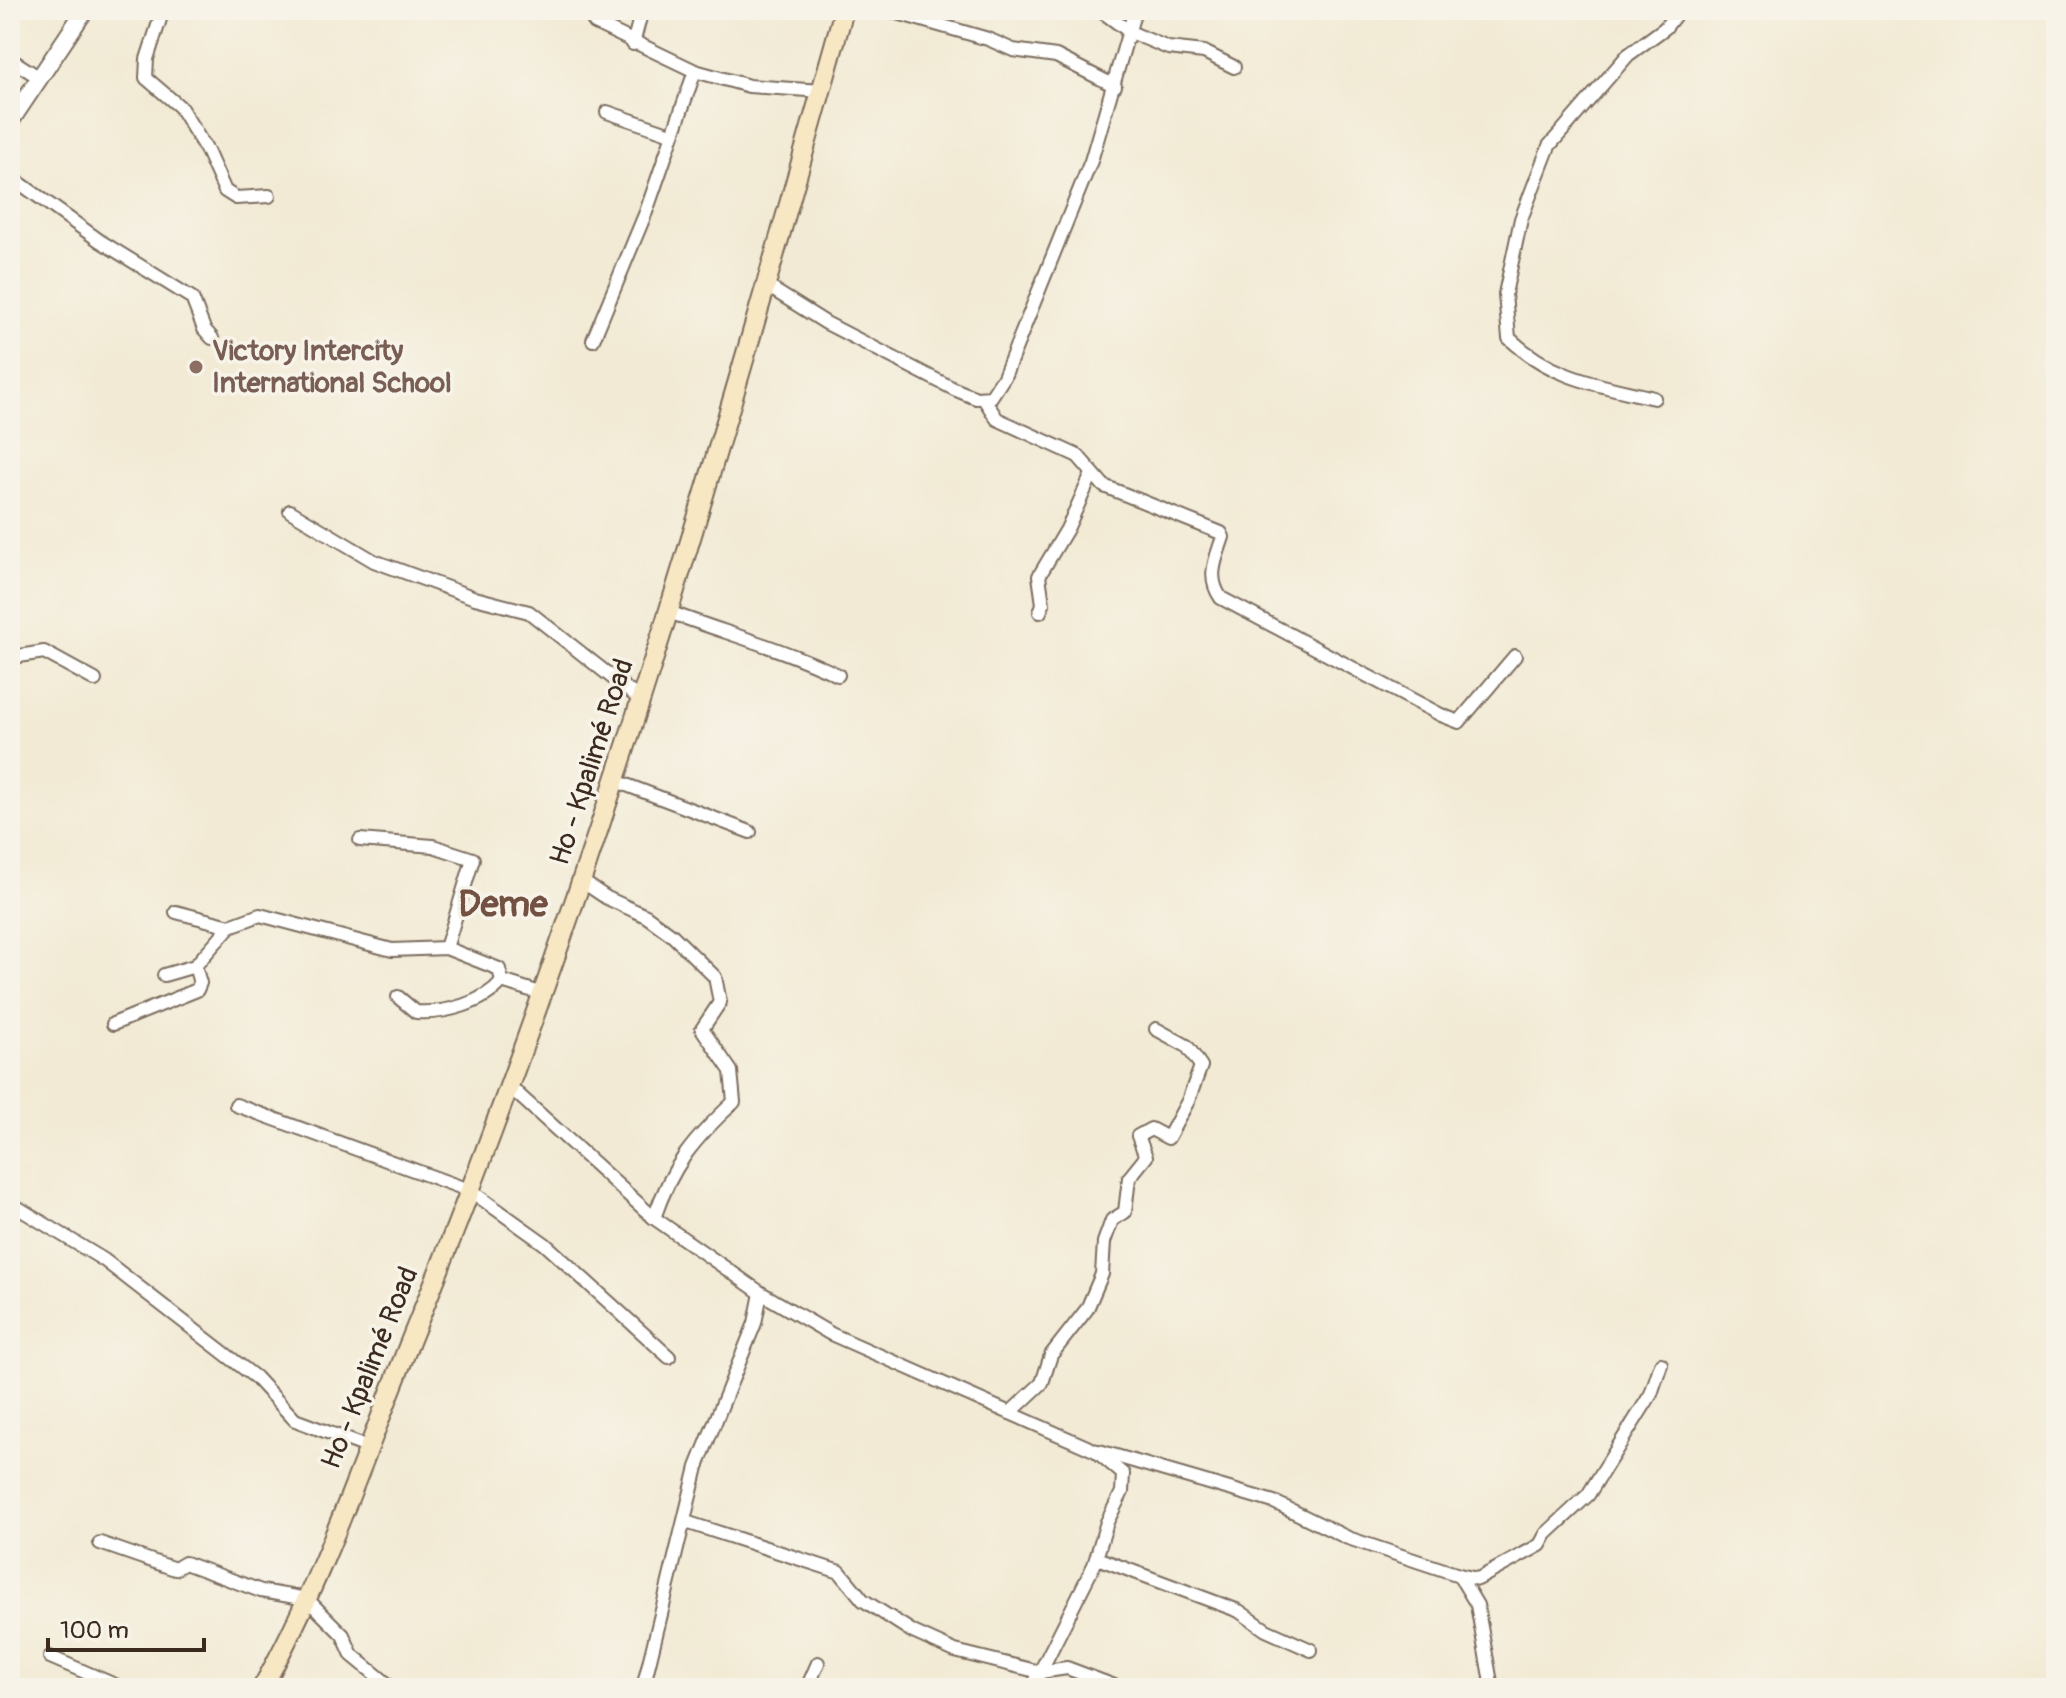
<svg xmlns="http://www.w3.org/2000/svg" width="2066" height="1698" font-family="Pangolin,sans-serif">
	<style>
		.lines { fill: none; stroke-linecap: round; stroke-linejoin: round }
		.minor-casing { stroke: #7b6d5e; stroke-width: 16 }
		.tertiary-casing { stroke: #7b6d5e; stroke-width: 20 }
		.secondary-casing { stroke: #7b6d5e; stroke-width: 22 }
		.minor { stroke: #fff; stroke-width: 12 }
		.tertiary { stroke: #fff; stroke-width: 16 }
		.secondary { stroke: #f8e7c3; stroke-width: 18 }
		.education-dot { fill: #8d6e63; stroke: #f7f3e8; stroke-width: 3 }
		.labels { text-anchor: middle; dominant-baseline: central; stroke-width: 7; stroke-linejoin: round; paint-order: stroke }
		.education-label { font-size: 28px; font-weight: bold; fill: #785e54; stroke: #f7f3e8; text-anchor: start }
		.street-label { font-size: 28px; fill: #3b2a1e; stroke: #f7f3e8 }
		.district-label { font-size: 36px; font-weight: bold; fill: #725042; stroke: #f7f3e8 }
	</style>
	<rect width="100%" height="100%" fill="#f7f3e8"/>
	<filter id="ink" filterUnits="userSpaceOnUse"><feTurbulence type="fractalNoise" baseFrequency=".0125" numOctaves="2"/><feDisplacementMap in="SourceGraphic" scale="16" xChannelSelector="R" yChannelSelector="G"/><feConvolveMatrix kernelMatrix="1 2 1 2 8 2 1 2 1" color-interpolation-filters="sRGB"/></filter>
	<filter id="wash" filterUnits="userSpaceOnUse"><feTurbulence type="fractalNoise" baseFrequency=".006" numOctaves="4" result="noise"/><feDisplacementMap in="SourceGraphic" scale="32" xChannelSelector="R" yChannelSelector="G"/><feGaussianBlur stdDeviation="1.8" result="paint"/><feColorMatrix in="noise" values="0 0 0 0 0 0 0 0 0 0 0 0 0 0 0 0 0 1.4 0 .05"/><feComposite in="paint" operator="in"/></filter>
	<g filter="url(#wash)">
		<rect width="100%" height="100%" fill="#f2ead4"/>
	</g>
	<g filter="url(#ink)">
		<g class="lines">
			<g class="minor-casing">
				<g id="minor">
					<polyline points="163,10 147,59 146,78 180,107 207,151 225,191 236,198 269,196"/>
					<polyline points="586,10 595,23 695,71 749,86 822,91"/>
					<polyline points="887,10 988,39 1013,50 1056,56 1115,86"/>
					<polyline points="1100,10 1130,32 1168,48 1204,52 1234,67"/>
					<polyline points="633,44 642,10"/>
					<polyline points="10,59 40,78"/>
					<polyline points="607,112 671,134"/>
					<polyline points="10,176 100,241 192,298 204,329 212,338"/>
					<polyline points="764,284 826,323 954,389 976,398 991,397 1004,377 1091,161 1135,10"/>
					<polyline points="593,340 646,212 695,71"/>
					<path d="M1654 398C1598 385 1552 379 1509 338L1505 294 1521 219 1549 146 1628 55 1665 28 1679 10"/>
					<path d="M984 399 997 419 1078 456 1104 486 1221 533 1223 537C1216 559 1206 577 1221 598L1441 715 1459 722 1515 656"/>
					<polyline points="290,511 374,561 475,598 529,612 642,701"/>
					<path d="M669 612C725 633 784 649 838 675"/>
					<polyline points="1040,612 1043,604 1039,576 1067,529 1092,474"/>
					<polyline points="10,652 19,656 44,652 95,680"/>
					<polyline points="616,781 750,832"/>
					<polyline points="360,840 433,846 473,859 446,948"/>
					<path d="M583 882 607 898 646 916 672 935 715 977 720 1002 702 1029 731 1071 734 1102C694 1139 672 1165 654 1218"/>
					<polyline points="176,912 230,926 260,915 392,950 446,948 499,969 502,981 543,994"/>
					<polyline points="164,975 195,966 230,926"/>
					<path d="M398 997 416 1012C445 1014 484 1003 502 981"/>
					<polyline points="113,1024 197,990 200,983 195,966"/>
					<polyline points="510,1087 654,1218 761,1293 831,1334 1096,1451 1123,1474 1122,1492 1107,1522 1094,1565 1032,1688"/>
					<polyline points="236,1105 471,1191 545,1244 669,1357"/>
					<polyline points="10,1203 104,1260 255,1377 295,1420 367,1447"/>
					<polyline points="1010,1413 1042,1383 1051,1355 1087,1309 1102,1274 1104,1242 1112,1220 1125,1212 1129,1178 1146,1157 1138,1136 1151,1129 1168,1138 1188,1101 1201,1066 1187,1046 1156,1029"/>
					<polyline points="1099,1451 1274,1502 1348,1538 1459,1575 1477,1605 1492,1688"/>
					<polyline points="686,1522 840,1572 863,1600 913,1632 955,1651 1040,1672 1067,1668 1120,1688"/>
					<polyline points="100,1543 175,1569 185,1563 261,1591 307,1599 343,1635 352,1655 392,1688"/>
					<polyline points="1097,1558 1239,1611 1266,1630 1311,1650"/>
					<polyline points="1459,1575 1478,1579 1540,1545 1546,1534 1588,1495 1651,1394 1661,1364"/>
					<polyline points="50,1657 122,1688"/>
					<polyline points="485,1688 500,1688"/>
					<polyline points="643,1688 697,1467 755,1323 761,1293"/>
					<polyline points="807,1688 818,1663"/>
				</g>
			</g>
			<g class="tertiary-casing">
				<polyline id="tertiary" points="10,122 85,10"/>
			</g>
			<g class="secondary-casing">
				<path id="secondary" d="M262 1688C326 1574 367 1447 416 1327 591 899 719 454 844 10"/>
			</g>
			<use href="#minor" class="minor"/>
			<use href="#tertiary" class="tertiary"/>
			<use href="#secondary" class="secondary"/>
		</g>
	</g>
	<circle class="education-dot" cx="196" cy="367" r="8"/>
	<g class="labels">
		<g class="education-label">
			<text x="212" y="351">Victory Intercity<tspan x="212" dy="32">International School</tspan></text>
		</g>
		<g class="street-label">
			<text transform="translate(592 762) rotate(-72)">Ho - Kpalimé Road</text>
			<text transform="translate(370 1368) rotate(-68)">Ho - Kpalimé Road</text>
		</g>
		<g class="district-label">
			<text x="503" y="904">Deme</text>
		</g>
	</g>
	<rect width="2066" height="1698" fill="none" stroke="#f7f3e8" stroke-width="40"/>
	<path d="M48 1638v12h156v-12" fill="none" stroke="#3b2a1e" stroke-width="4"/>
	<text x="60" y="1638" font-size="24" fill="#3b2a1e" stroke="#f7f3e8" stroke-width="6" paint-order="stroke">100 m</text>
</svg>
